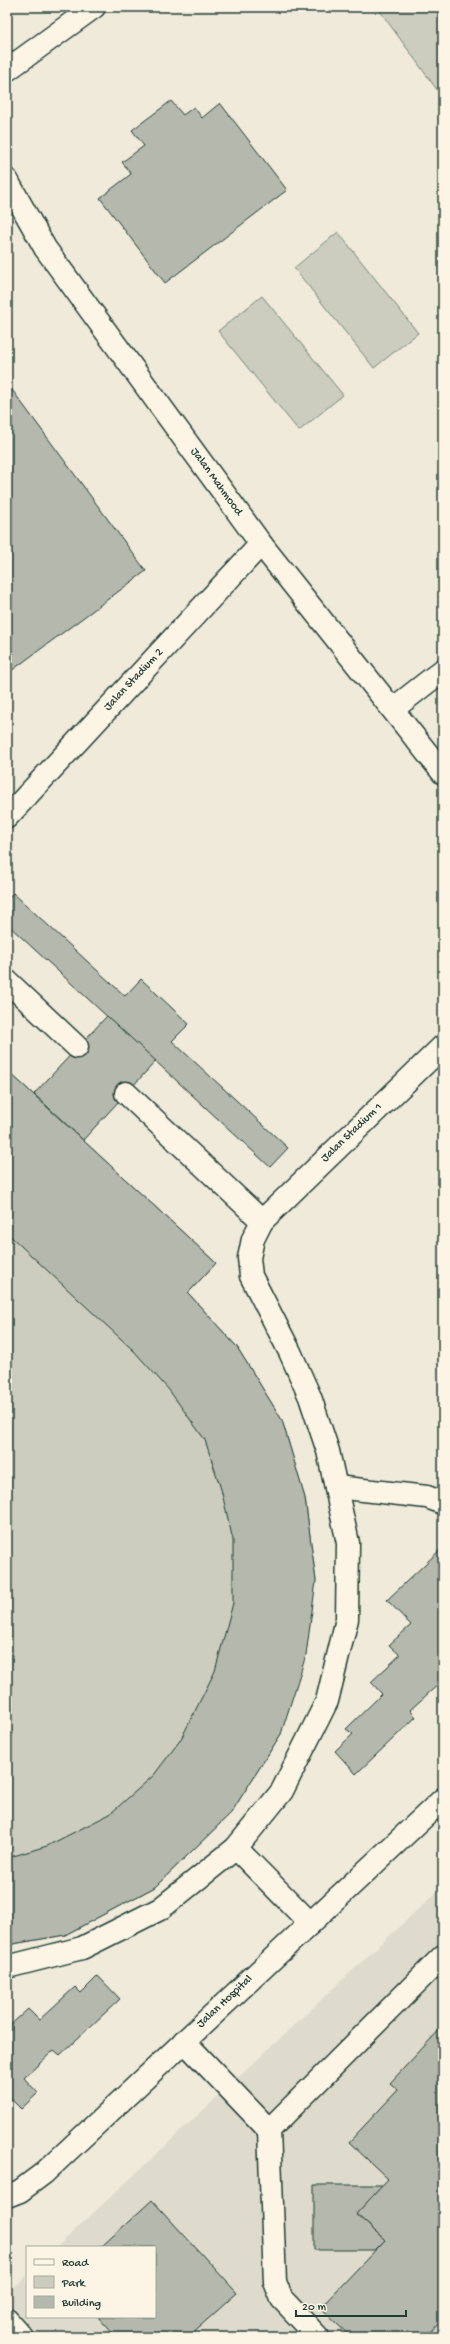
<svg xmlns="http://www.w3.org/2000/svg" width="450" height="2344" font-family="'Gochi Hand',sans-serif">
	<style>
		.built { fill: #dedbcc }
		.green { fill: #cccdbf; stroke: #76857a }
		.building { fill: #b5b9ad; stroke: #1f3d34 }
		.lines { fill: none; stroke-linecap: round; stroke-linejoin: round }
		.lane-casing { stroke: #1f3d34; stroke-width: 25 }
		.street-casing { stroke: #1f3d34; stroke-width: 25 }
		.secondary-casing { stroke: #1f3d34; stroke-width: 25 }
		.lane { stroke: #fcf5e5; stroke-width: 22 }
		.street { stroke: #fcf5e5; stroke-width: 22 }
		.secondary { stroke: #fcf5e5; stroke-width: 22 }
		.labels { text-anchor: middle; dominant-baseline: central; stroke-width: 4; stroke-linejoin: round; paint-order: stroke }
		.street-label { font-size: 12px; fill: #1f3d34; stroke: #fcf5e5 }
	</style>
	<rect width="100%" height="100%" fill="#efeada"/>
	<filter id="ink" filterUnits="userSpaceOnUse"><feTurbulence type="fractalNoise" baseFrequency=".025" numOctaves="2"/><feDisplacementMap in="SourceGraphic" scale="8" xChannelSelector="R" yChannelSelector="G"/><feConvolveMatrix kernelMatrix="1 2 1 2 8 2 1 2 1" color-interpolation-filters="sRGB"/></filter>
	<g filter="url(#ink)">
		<polygon class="built" points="443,1886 443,2337 7,2337 7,2294 27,2275 27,2317 155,2317 155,2247 57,2247"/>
		<g class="green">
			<polygon points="377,7 443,7 443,98"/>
			<polygon points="338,232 418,333 374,368 294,268"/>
			<polygon points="262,296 343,395 299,431 218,331"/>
			<polygon points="7,1070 216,1263 188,1293 237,1347 282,1420 305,1498 316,1581 281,1734 231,1813 155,1887 65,1935 7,1945"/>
		</g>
		<g class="building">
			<polygon points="171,101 183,115 194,107 202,118 220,103 287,190 165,283 100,198 131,174 122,162 144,146 132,130"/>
			<polygon points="7,383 146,571 7,674"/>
			<polygon points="13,893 125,996 141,979 189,1024 172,1041 288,1148 270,1167 7,924 7,900"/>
			<polygon points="107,1016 156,1061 83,1140 34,1094"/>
			<polygon points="7,1070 216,1263 188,1293 237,1347 282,1420 305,1498 316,1581 306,1655 281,1734 231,1813 155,1887 65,1935 7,1945 7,1858 47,1846 110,1814 154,1775 181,1739 215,1671 233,1603 233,1540 221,1489 205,1440 169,1390 134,1351 7,1233"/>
			<polygon points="443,1547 443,1685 441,1682 410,1710 416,1717 356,1774 335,1751 353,1734 346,1729 382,1694 371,1682 400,1655 389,1645 411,1625 387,1600"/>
			<polygon points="98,1976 120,1999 60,2055 54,2050 24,2078 38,2093 21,2109 7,2095 7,2028 28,2009 39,2020 75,1987 81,1993"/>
			<polygon points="443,2026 443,2319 426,2337 351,2337 320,2308 385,2240 356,2214 388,2179 349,2142 398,2090 390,2083"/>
			<polygon points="314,2185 383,2185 356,2214 385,2240 375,2250 314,2250"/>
			<polygon points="152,2200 237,2293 188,2337 116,2337 98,2317 155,2317 155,2247 101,2247"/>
		</g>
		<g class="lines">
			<g class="lane-casing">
				<g id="lane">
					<polyline points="393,709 443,670"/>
					<polyline points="7,817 261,544"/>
					<polyline points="7,981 77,1047"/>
					<polyline points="262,1221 443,1046"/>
					<polyline points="336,1487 427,1497 443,1503"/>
					<polyline points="236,1848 310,1923"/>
					<polyline points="7,1967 82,1948 160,1909 236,1848 282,1791 327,1701 347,1619 348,1543 328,1451 310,1397 290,1352 251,1276 249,1258 253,1239 262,1221 126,1093"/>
					<polyline points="184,2041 269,2130"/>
					<polyline points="7,2320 22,2337"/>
					<polyline points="318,2337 282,2299 275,2282 269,2130 443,1956"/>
				</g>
			</g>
			<g class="street-casing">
				<polyline id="street" points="7,70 94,7"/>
			</g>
			<g class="secondary-casing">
				<g id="secondary">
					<polyline points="7,180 45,248 261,544 443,773"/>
					<polyline points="7,2196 20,2191 44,2173 443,1799"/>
				</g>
			</g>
			<use href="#lane" class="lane"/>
			<use href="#street" class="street"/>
			<use href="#secondary" class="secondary"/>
		</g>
	</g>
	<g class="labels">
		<g class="street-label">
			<text transform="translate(216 482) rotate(54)">Jalan Mahmood</text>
			<text transform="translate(134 680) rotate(-47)">Jalan Stadium 2</text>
			<text transform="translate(352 1133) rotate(-44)">Jalan Stadium 1</text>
			<text transform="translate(225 2002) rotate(-43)">Jalan Hospital</text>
		</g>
	</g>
	<rect width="450" height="2344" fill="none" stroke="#fcf5e5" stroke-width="24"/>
	<rect x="12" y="12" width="426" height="2320" fill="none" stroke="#1f3d34" stroke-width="1.5" filter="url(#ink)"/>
	<rect x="26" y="2246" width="130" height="72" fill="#fcf5e5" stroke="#a4ab9e"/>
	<rect x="34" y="2259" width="20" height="6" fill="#fcf5e5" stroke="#a4ab9e"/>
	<text x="62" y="2266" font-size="12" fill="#1f3d34">Road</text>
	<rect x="34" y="2276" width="20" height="12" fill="#cccdbf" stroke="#a4ab9e"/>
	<text x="62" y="2286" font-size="12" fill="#1f3d34">Park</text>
	<rect x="34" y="2296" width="20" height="12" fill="#b5b9ad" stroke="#a4ab9e"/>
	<text x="62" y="2306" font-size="12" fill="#1f3d34">Building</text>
	<path d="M296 2310v6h110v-6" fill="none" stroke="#1f3d34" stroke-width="2"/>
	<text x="302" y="2310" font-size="12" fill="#1f3d34" stroke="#fcf5e5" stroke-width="3" paint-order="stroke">20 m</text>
</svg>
